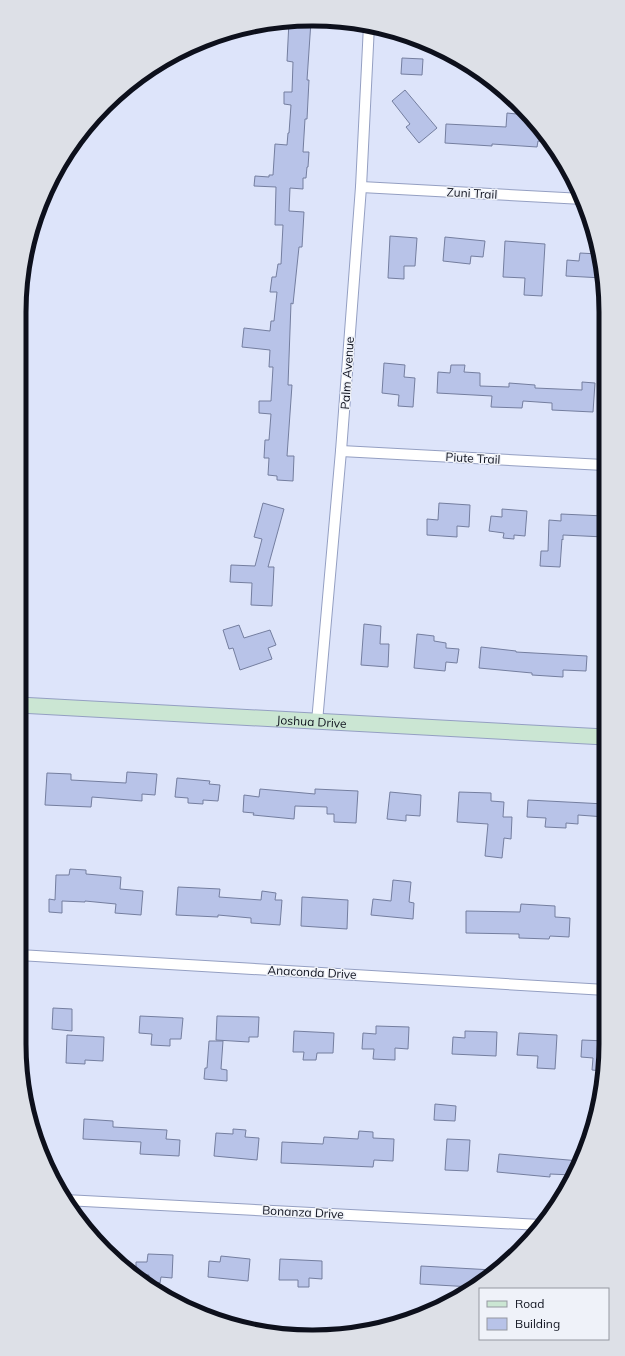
<svg xmlns="http://www.w3.org/2000/svg" width="625" height="1356" font-family="Mulish,sans-serif">
	<style>
		.building { fill: #b8c3e8; stroke: #747e9f }
		.lines { fill: none; stroke-linecap: round; stroke-linejoin: round }
		.street-casing { stroke: #949fc2; stroke-width: 12 }
		.secondary-casing { stroke: #949fc2; stroke-width: 17 }
		.street { stroke: #fff; stroke-width: 10 }
		.secondary { stroke: #cbe6d3; stroke-width: 15 }
		.labels { text-anchor: middle; dominant-baseline: central; stroke-width: 3; stroke-linejoin: round; paint-order: stroke }
		.street-label { font-size: 12px; fill: #0d101c; stroke: #eff2f9 }
		.rim { fill: none; stroke: #0d101c; stroke-width: 5 }
	</style>
	<rect width="100%" height="100%" fill="#dde4fa"/>
	<g class="building">
		<polygon points="299,20 311,21 307,80 309,80 307,119 305,119 303,152 309,152 308,167 307,167 306,178 303,178 303,189 290,188 289,211 304,212 302,247 299,247 293,304 291,303 288,385 292,385 287,456 294,456 293,481 277,480 277,476 268,475 269,458 264,458 265,440 269,440 271,414 259,413 259,401 271,401 273,367 269,367 270,350 242,347 244,328 270,331 271,321 274,321 277,292 270,292 272,277 276,277 278,264 281,264 283,225 275,225 276,187 254,186 255,176 269,177 269,175 273,175 275,144 287,145 288,133 289,133 291,105 284,104 284,92 292,92 293,62 287,61 289,21"/>
		<polygon points="402,58 423,59 422,75 401,74"/>
		<polygon points="405,90 437,128 419,143 406,127 410,124 392,101"/>
		<polygon points="507,113 526,115 545,134 550,142 538,141 537,147 492,144 492,146 445,143 446,124 506,127"/>
		<polygon points="390,236 417,238 415,266 404,266 404,279 388,278"/>
		<polygon points="445,237 485,241 483,257 471,256 470,264 443,261"/>
		<polygon points="505,241 545,244 542,296 524,295 525,278 503,277"/>
		<polygon points="580,253 598,254 603,278 566,276 567,260 579,261"/>
		<polygon points="384,363 405,365 404,377 415,378 413,407 398,406 399,395 382,393"/>
		<polygon points="451,365 465,365 464,372 480,373 480,386 509,387 509,383 535,385 535,388 582,390 582,382 595,383 593,412 552,410 552,403 523,401 522,408 491,407 492,396 437,393 438,372 450,373"/>
		<polygon points="263,503 284,509 268,567 274,567 272,606 251,605 252,583 230,582 231,565 255,566 262,539 254,537"/>
		<polygon points="439,503 470,505 469,527 457,526 457,537 427,535 427,519 438,520"/>
		<polygon points="502,509 527,511 525,536 514,535 514,539 503,538 504,533 489,531 491,516 502,517"/>
		<polygon points="561,514 604,516 604,537 563,535 563,540 562,539 560,567 540,566 541,551 548,551 549,520 561,521"/>
		<polygon points="364,624 381,626 380,644 389,644 388,667 361,665"/>
		<polygon points="239,625 244,638 270,630 276,645 268,648 272,659 240,670 233,648 229,649 223,630"/>
		<polygon points="417,634 434,636 434,641 446,643 446,648 459,649 457,663 446,662 445,671 414,668"/>
		<polygon points="481,647 516,651 516,652 587,656 586,671 563,670 563,677 532,675 532,673 479,668"/>
		<polygon points="127,772 157,774 155,795 142,794 142,801 92,797 91,807 45,805 47,773 71,774 71,780 126,783"/>
		<polygon points="177,778 210,781 209,784 220,785 218,801 203,800 203,804 188,803 188,798 175,797"/>
		<polygon points="260,789 315,794 315,789 358,791 356,823 334,822 334,814 327,814 327,807 295,806 294,819 253,815 254,813 243,812 244,795 259,797"/>
		<polygon points="390,792 421,795 420,816 406,815 406,821 387,819"/>
		<polygon points="459,792 491,793 491,801 504,802 503,817 512,817 511,839 504,838 502,858 485,856 488,824 457,822"/>
		<polygon points="528,800 605,804 605,817 578,815 578,824 566,823 566,828 545,827 546,818 527,817"/>
		<polygon points="70,869 86,870 86,874 121,877 120,889 143,891 141,915 115,913 116,904 85,901 85,902 62,901 62,913 49,912 49,899 55,900 56,875 69,875"/>
		<polygon points="393,880 411,882 409,902 414,903 413,919 371,915 373,899 391,901"/>
		<polygon points="178,887 220,889 219,897 261,900 262,891 276,893 275,900 282,900 280,925 251,923 251,918 218,915 218,917 176,915"/>
		<polygon points="302,897 348,900 347,929 301,926"/>
		<polygon points="521,904 555,906 555,917 570,918 569,937 550,936 549,939 519,938 519,934 466,933 466,911 520,912"/>
		<polygon points="53,1008 72,1009 72,1031 52,1029"/>
		<polygon points="140,1016 183,1018 181,1039 170,1039 170,1046 151,1045 152,1034 139,1033"/>
		<polygon points="217,1016 259,1017 258,1037 249,1037 249,1042 216,1040"/>
		<polygon points="376,1026 409,1027 408,1049 395,1048 395,1060 373,1059 374,1049 362,1049 363,1033 376,1034"/>
		<polygon points="294,1031 334,1033 333,1053 317,1053 316,1060 303,1060 304,1052 293,1052"/>
		<polygon points="465,1031 497,1032 496,1056 452,1054 453,1037 465,1038"/>
		<polygon points="519,1033 557,1035 555,1069 537,1068 538,1056 517,1055"/>
		<polygon points="67,1035 104,1037 103,1061 85,1060 85,1064 66,1063"/>
		<polygon points="582,1040 606,1041 603,1071 592,1070 593,1058 581,1057"/>
		<polygon points="209,1041 223,1041 221,1069 227,1070 227,1081 204,1079 205,1068 207,1068"/>
		<polygon points="435,1104 456,1106 455,1121 434,1120"/>
		<polygon points="84,1119 113,1121 113,1127 167,1130 166,1139 180,1140 179,1156 140,1154 141,1142 83,1139"/>
		<polygon points="233,1129 246,1130 245,1137 259,1138 257,1160 214,1156 216,1133 233,1134"/>
		<polygon points="359,1131 373,1132 373,1138 394,1139 393,1161 374,1160 373,1167 281,1163 282,1142 323,1144 324,1137 358,1139"/>
		<polygon points="447,1139 470,1140 468,1171 445,1170"/>
		<polygon points="499,1154 580,1161 572,1175 550,1174 550,1177 497,1172"/>
		<polygon points="148,1254 173,1255 172,1278 161,1277 160,1283 148,1282 149,1275 138,1275 136,1273 136,1262 147,1262"/>
		<polygon points="221,1256 250,1259 248,1281 208,1277 209,1261 220,1262"/>
		<polygon points="280,1259 322,1261 322,1279 309,1278 309,1287 298,1287 298,1280 279,1280"/>
		<polygon points="421,1266 493,1270 472,1287 420,1284"/>
	</g>
	<g class="lines">
		<g class="street-casing">
			<g id="street">
				<polyline points="361,187 583,199"/>
				<polyline points="341,451 604,465"/>
				<polyline points="317,722 341,451 361,187 369,25"/>
				<polyline points="19,955 606,990"/>
				<polyline points="65,1200 541,1225"/>
			</g>
		</g>
		<g class="secondary-casing">
			<g id="secondary">
				<path id="s1" d="M19 705 605 737"/>
			</g>
		</g>
		<use href="#street" class="street"/>
		<use href="#secondary" class="secondary"/>
	</g>
	<g class="labels">
		<g class="street-label">
			<text transform="translate(472 193) rotate(3)">Zuni Trail</text>
			<text transform="translate(347 373) rotate(-86)">Palm Avenue</text>
			<text transform="translate(473 458) rotate(3)">Piute Trail</text>
			<text stroke="none"><textPath href="#s1" startOffset="293">Joshua Drive</textPath></text>
			<text transform="translate(312 972) rotate(3)">Anaconda Drive</text>
			<text transform="translate(303 1212) rotate(3)">Bonanza Drive</text>
		</g>
	</g>
	<path d="M0 0H625V1356H0ZM312 26H313A286 286 0 0 1 599 312V1044A286 286 0 0 1 313 1330H312A286 286 0 0 1 26 1044V312A286 286 0 0 1 312 26Z" fill="#dde0e7" fill-rule="evenodd"/>
	<path class="rim" d="M312 26H313A286 286 0 0 1 599 312V1044A286 286 0 0 1 313 1330H312A286 286 0 0 1 26 1044V312A286 286 0 0 1 312 26Z"/>
	<rect x="479" y="1288" width="130" height="52" fill="#eff2f9" stroke="#9598a1"/>
	<rect x="487" y="1301" width="20" height="6" fill="#cbe6d3" stroke="#9598a1"/>
	<text x="515" y="1308" font-size="12" fill="#0d101c">Road</text>
	<rect x="487" y="1318" width="20" height="12" fill="#b8c3e8" stroke="#9598a1"/>
	<text x="515" y="1328" font-size="12" fill="#0d101c">Building</text>
</svg>
